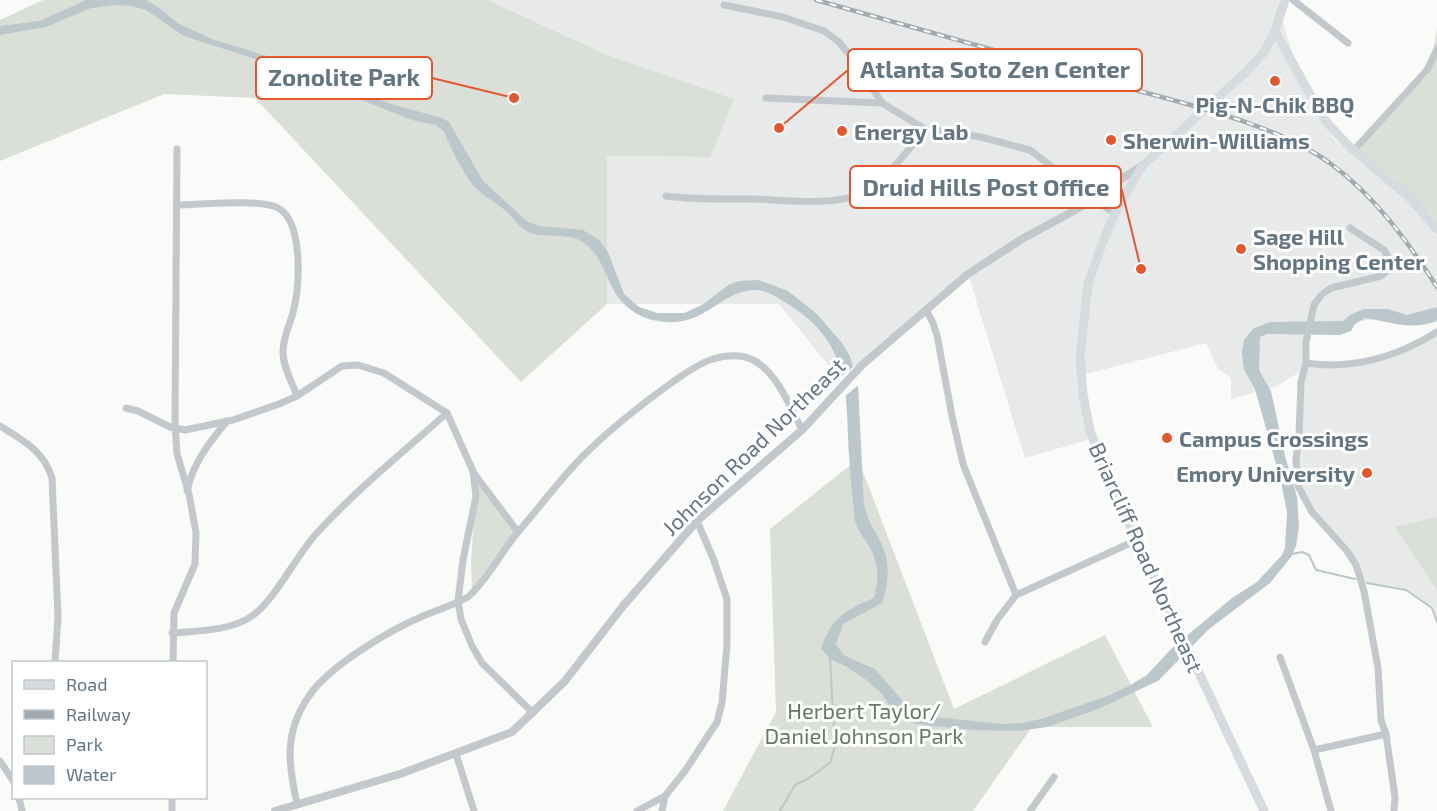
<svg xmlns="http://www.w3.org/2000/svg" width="1437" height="811" font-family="'Exo 2',sans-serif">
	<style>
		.built { fill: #e8e9e9 }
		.green { fill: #dadfd7 }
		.water { fill: #bbc7cb }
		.pier { fill: #fafaf8 }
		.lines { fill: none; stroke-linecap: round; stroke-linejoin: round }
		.stream { stroke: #bbc7cb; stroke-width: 2 }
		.minor { stroke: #c3c8cc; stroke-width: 7 }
		.tertiary { stroke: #c3c8cc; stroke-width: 8 }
		.secondary { stroke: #d6dbdf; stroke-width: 9 }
		.rail-casing { stroke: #a2aab0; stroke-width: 4.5 }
		.rail { stroke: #fff; stroke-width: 2; stroke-dasharray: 7; stroke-linecap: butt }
		.poi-dot { fill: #e4572e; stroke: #fff; stroke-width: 2 }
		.labels { text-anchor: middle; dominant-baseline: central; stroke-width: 6; stroke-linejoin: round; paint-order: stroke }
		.poi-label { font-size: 22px; font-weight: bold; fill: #657683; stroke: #fff; text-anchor: start }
		.street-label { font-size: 22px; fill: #657683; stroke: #fff }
		.park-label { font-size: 22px; fill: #687a64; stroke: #fff }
		.leader { fill: none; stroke: #e4572e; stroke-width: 2 }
		.callout-dot { fill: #e4572e; stroke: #fff; stroke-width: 2 }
		.callout { fill: #fff; stroke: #e4572e; stroke-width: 2 }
		.callout-label { font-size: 24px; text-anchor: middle; font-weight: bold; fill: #657683 }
	</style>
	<rect width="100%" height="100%" fill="#fafaf8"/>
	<g class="built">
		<polygon points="488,0 1288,0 1282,19 1304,92 1334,139 1420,208 1437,228 1437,307 1421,315 1307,326 1303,370 1277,386 1231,399 1231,378 1218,369 1206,343 1086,374 1084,407 1094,438 1025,458 968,274 844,385 779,304 607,304 607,156 710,157 607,55"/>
		<polygon points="1437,332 1437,622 1432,608 1406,590 1378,586 1361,581 1356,565 1312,512 1298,486 1296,460 1306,363 1368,361"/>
	</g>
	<g class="green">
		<polygon points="43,0 488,0 607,55 734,99 710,157 607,156 607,304 521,382 255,98 164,94 0,161 0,20"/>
		<polygon points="1437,29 1437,228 1420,208 1350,152 1429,74"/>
		<polygon points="858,459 954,709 1105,635 1153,727 1032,727 973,811 723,811 776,712 770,529"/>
		<polygon points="476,479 518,537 472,590 471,562"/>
		<polygon points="1437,517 1437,590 1395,527"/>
	</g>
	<path class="water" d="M86 0H146L158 7 179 24 212 39 280 60 391 104 442 118 449 122 483 181 528 222 539 226 583 230 599 240 608 252 624 294 639 307 657 313H684L702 305 730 284 739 281 759 280 788 291 817 314 842 343 850 356 858 385 864 505C867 520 875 530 881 543 891 563 889 583 882 603L843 624 836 644 843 655 875 669 915 715 1003 724 1022 723 1041 719 1110 695 1129 686 1147 675 1171 649 1232 598 1257 582 1282 555 1285 548 1287 512 1281 482 1255 389 1244 370 1242 353 1244 340 1254 328 1270 322 1343 321 1350 315 1364 309H1388L1407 315 1437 307V321C1411 331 1391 322 1365 318L1355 324 1351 331 1340 335 1267 334 1260 337 1259 370 1271 391 1285 456 1297 497 1299 527 1296 546 1291 557 1270 583 1209 629 1158 681 1098 709 1047 727 1018 731 972 730 916 724 903 717 892 710 882 694 865 679 847 667 830 659 821 648C833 616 844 611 874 598 879 580 879 562 869 546 864 538 858 531 855 521 853 499 850 476 849 454 846 392 850 344 791 306 781 300 766 289 754 290 721 291 706 325 667 322 643 321 623 309 612 287 605 272 600 257 587 245 571 231 549 239 531 233 520 229 515 219 507 212 497 203 484 197 475 187 465 177 449 145 444 131L436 125 412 120 274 65 184 36 146 10 132 6 115 5 91 8 46 27 0 35V26L40 21Z"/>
	<polygon class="pier" points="855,365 861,383 844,397 840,378"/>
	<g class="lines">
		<g class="stream">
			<polyline points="1292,554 1302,552 1309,555 1316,570 1355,579"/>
			<polyline points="1367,583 1406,590 1432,608 1437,622"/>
			<polyline points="780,811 795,785 809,778 830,763 835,747 830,659"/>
		</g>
		<g class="minor">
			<polyline points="1293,0 1348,43"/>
			<polyline points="724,5 783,17 824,31 839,42 857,64 882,103 925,129 981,137 1030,150 1093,198"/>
			<polyline points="766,98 882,103"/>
			<polyline points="1354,150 1427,70 1437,49"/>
			<path d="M666 196C696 200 725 199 754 199 784 200 838 207 864 192 889 176 907 152 925 129"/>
			<path d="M177 205C199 205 260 198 278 208 303 221 300 285 294 308 291 324 283 335 283 352 283 367 292 382 297 396"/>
			<path d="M1350 228 1384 250C1391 259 1391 269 1381 276L1331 288 1321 295 1314 305 1306 342V363L1301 382 1299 436 1296 460 1298 486 1312 512 1347 551 1356 565 1364 591 1378 668 1381 720 1386 734 1395 797 1394 811"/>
			<polyline points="926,310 933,323 937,335 952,416 963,464 1016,595"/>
			<path d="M1306 363C1353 370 1397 357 1437 332"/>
			<polyline points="126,408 138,411 170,427 185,430 233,420 279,404 297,396 342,366 358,365 384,373 447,413 473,471 476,496 463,560 458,601 461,619 472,646 482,663 533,713"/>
			<path d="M0 426C23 440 44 451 52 478L58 617 55 662"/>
			<polyline points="473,472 518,532"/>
			<path d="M187 491C193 463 209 443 227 421"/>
			<path d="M172 633C197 631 231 631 252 616 275 600 296 556 316 534 356 490 403 452 447 413"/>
			<polyline points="985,642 997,620 1016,595 1137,540"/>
			<polyline points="1280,657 1314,750 1331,811"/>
			<polyline points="173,662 174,613 195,564 196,533 189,494 177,454 175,423 177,149"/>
			<polyline points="1314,750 1386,734"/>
			<polyline points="456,754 474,811"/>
			<polyline points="0,761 14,782"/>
			<polyline points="19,798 22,811"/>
			<path d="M297 804C288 763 284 732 309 696 329 666 390 630 423 616 432 612 464 601 469 596 487 580 502 551 518 532 540 507 560 479 583 456 611 428 642 404 674 381 686 373 699 363 713 359 725 355 742 354 753 360 776 371 791 408 802 430"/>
			<polyline points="172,811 172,798"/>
			<polyline points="637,811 665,796 685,771 717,722 722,703 727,644 727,599 713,558 697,521"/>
			<polyline points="662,811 665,796"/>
			<polyline points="1030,811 1054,777"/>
		</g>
		<g class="tertiary">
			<polyline points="1093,198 1115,213"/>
			<polyline points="275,811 400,774 512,732 565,681 623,606 697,521 802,430 862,365 968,274 1022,239 1081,207 1099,193 1142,166"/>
		</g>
		<g class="secondary">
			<polyline points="1275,31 1318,109 1329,125 1348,145 1410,198 1437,229"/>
			<polyline points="1264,811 1114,492 1090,431 1083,394 1080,357 1088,284 1102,244 1115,213 1142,166 1246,72 1264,52 1275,31 1285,0"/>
		</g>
		<g class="rail-casing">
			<path id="rail" d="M816 0C915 28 1014 56 1114 84 1180 103 1276 123 1331 164 1375 196 1408 242 1437 287"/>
		</g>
		<use href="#rail" class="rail"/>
	</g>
	<g class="poi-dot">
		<circle cx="1275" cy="81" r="6"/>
		<circle cx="842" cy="131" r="6"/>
		<circle cx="1111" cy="140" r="6"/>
		<circle cx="1241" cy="249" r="6"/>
		<circle cx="1167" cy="438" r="6"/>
		<circle cx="1367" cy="473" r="6"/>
	</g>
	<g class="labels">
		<g class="poi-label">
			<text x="1275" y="104" text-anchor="middle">Pig-N-Chik BBQ</text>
			<text x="854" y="131">Energy Lab</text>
			<text x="1123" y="140">Sherwin-Williams</text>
			<text x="1253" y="236">Sage Hill<tspan x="1253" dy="25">Shopping Center</tspan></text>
			<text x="1179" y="438">Campus Crossings</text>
			<text x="1355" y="473" text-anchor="end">Emory University</text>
		</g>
		<g class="street-label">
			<text transform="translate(753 446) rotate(-44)">Johnson Road Northeast</text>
			<text transform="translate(1147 557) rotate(66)">Briarcliff Road Northeast</text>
		</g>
		<g class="park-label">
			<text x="864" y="710">Herbert Taylor/<tspan x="864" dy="25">Daniel Johnson Park</tspan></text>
		</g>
	</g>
	<path class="leader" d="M779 128L848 70M514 98L432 78M1141 269L1121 187"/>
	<g class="callout-dot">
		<circle cx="779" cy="128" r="6"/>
		<circle cx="514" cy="98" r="6"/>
		<circle cx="1141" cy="269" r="6"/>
	</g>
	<g class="callout">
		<rect x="848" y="49" width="294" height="42" rx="6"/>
		<rect x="256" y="57" width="176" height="42" rx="6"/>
		<rect x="850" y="166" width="271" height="42" rx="6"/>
	</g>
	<g class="callout-label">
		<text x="995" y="78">Atlanta Soto Zen Center</text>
		<text x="344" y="86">Zonolite Park</text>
		<text x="986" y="196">Druid Hills Post Office</text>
	</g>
	<rect x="12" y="661" width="195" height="138" fill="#ffffff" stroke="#c1c8cd" stroke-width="1.5"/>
	<rect x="24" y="680" width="30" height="9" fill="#d6dbdf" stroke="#c1c8cd" stroke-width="1.5"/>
	<text x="66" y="691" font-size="18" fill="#657683">Road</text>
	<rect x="24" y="710" width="30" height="9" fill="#a2aab0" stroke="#c1c8cd" stroke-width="1.5"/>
	<text x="66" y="721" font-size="18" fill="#657683">Railway</text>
	<rect x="24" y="736" width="30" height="18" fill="#dadfd7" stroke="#c1c8cd" stroke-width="1.5"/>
	<text x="66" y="751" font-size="18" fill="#657683">Park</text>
	<rect x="24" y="766" width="30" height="18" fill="#bbc7cb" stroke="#c1c8cd" stroke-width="1.5"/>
	<text x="66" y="781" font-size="18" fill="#657683">Water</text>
</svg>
